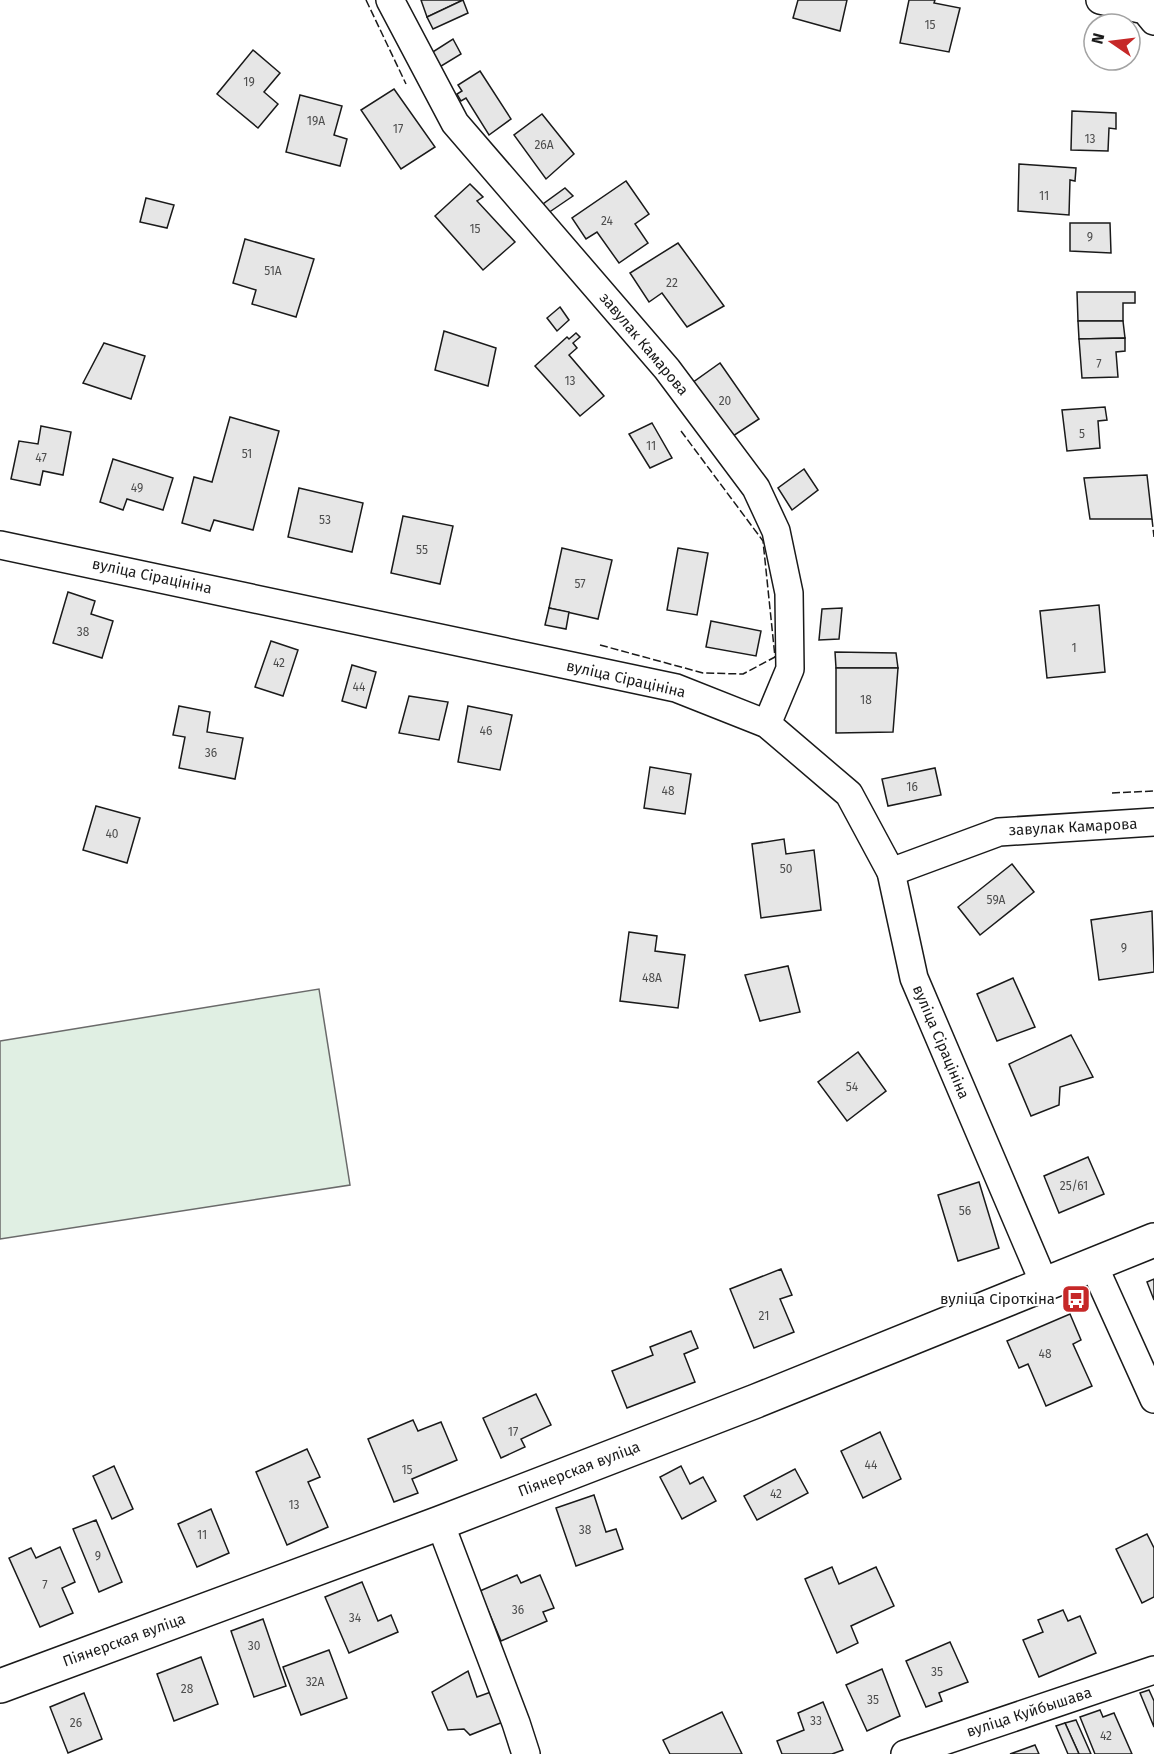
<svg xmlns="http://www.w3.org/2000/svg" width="1154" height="1754" font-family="'Fira Sans',sans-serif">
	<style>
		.green { fill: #e0efe3; stroke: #6a6a6a; stroke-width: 1.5 }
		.building { fill: #e6e6e6; stroke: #1a1a1a; stroke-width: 1.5 }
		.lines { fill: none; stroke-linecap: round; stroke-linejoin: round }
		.street-casing { stroke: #1a1a1a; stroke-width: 30 }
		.secondary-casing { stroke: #1a1a1a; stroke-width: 36 }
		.street { stroke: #fff; stroke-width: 27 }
		.secondary { stroke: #fff; stroke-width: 33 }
		.fence { stroke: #1a1a1a; stroke-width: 1.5; stroke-dasharray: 8 3; stroke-linecap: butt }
		.labels { text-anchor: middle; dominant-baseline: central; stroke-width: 4.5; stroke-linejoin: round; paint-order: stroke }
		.number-label { font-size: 12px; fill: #4d4d4d }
		.street-label { font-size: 15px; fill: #1a1a1a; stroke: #fff }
		.poi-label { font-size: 15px; fill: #1a1a1a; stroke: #fff; text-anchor: end }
	</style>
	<rect width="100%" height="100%" fill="#fff"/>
	<polygon class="green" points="319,989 350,1185 0,1239 0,1041"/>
	<g class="building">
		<polygon points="421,0 463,0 427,17"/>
		<polygon points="463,0 468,13 433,29 427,17"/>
		<polygon points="798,0 847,0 840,31 793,18"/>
		<polygon points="909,0 935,0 934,3 960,8 949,52 900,43"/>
		<polygon points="453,39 461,54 438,68 428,55"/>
		<polygon points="253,50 280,73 264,92 278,104 258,128 217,94"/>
		<polygon points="480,71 511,119 489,135 466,98 461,101 457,94 462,91 458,85"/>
		<polygon points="394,89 435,147 401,169 361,110"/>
		<polygon points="300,95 342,106 334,135 347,139 340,166 286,152"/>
		<polygon points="1072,111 1116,113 1116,129 1109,128 1108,151 1071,150"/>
		<polygon points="542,114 574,154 546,179 514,135"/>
		<polygon points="1019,164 1076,168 1075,181 1070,180 1069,215 1018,211"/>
		<polygon points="626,181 649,214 635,224 648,243 619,263 597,232 586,239 572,218"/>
		<polygon points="470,184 483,197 477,201 515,242 483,270 435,216"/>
		<polygon points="565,188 573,196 548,213 543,204"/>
		<polygon points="146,198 174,205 167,228 140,222"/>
		<polygon points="1070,223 1110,223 1111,253 1070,251"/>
		<polygon points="245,239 314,259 296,317 252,304 256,290 233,283"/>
		<polygon points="678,243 724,306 687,327 662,293 649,302 630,273"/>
		<polygon points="1077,292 1135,292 1135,303 1123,303 1123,321 1078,321"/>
		<polygon points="560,307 569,320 557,331 547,318"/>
		<polygon points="1078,321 1123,321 1125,338 1079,339"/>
		<polygon points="444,331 496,348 488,386 435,370"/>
		<polygon points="576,333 580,337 573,343 577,348 569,355 604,396 580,416 535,366 567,337 569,339"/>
		<polygon points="1125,338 1125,351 1116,352 1118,377 1082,378 1079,339"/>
		<polygon points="104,343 145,356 131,399 83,383"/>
		<polygon points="720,363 759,419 730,438 692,383"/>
		<polygon points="1105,407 1107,420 1098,421 1100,448 1067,451 1062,410"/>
		<polygon points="230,417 279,431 253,530 214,520 210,531 182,523 194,477 212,482"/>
		<polygon points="652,423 672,458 650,468 629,434"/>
		<polygon points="41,426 71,432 63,475 43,471 40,485 11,479 19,441 38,444"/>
		<polygon points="113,459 173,478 163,510 127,499 123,510 100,502"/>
		<polygon points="804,469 818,490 792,510 778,488"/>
		<polygon points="1147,475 1152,519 1090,519 1084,478"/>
		<polygon points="299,488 363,503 352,552 288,537"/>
		<polygon points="403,516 453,526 440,584 391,573"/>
		<polygon points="562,548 612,560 598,619 549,608"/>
		<polygon points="678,548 708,553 697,615 667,610"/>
		<polygon points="68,592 95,601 91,614 113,621 102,658 53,643"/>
		<polygon points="1099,605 1105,672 1047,678 1040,611"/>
		<polygon points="549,608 569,612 566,629 545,625"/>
		<polygon points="842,608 839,639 819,640 822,609"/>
		<polygon points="711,621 761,631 756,656 706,647"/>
		<polygon points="271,641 298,650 283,696 255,687"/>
		<polygon points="835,652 896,653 898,668 836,668"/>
		<polygon points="352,665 376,672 366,708 342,701"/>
		<polygon points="836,668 898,668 893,732 836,733"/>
		<polygon points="409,696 448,702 439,740 399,733"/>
		<polygon points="179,706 210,712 207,732 243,738 235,779 179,768 185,737 173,735"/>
		<polygon points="468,706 512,715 500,770 458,762"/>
		<polygon points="650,767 691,774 685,814 644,808"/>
		<polygon points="935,768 941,795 888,806 882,779"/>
		<polygon points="96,806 140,818 127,863 83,850"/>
		<polygon points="784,839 786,854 814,850 821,910 761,918 752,844"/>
		<polygon points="1012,864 1034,892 980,935 958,907"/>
		<polygon points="1152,911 1154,972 1099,980 1091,920"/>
		<polygon points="629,932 657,936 655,951 685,955 678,1008 620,1001"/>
		<polygon points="788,966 800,1012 760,1021 745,975"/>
		<polygon points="1013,978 1035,1027 997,1041 977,994"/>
		<polygon points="1071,1035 1093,1077 1060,1087 1059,1105 1031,1116 1009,1064"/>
		<polygon points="858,1052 886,1091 847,1121 818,1082"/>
		<polygon points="1088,1157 1104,1194 1059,1213 1044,1176"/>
		<polygon points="979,1182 999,1248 958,1261 938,1195"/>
		<polygon points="781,1269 792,1295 780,1299 794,1332 754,1348 730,1289"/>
		<polygon points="1154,1279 1154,1300 1147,1282"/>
		<polygon points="1070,1314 1081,1340 1073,1344 1092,1386 1046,1406 1028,1364 1019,1368 1007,1341"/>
		<polygon points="691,1331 698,1348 684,1354 695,1382 627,1408 612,1371 653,1355 650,1347"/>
		<polygon points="536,1394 551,1425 521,1439 525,1447 501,1458 483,1418"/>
		<polygon points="413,1420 418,1431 441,1422 457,1460 412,1479 418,1493 394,1502 368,1439"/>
		<polygon points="880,1432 901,1479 863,1498 841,1451"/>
		<polygon points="307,1449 320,1477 308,1482 328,1527 287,1545 256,1472"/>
		<polygon points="114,1466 133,1509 112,1519 93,1476"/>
		<polygon points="681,1466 690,1484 703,1477 716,1501 682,1519 660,1477"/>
		<polygon points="795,1469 808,1493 757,1520 744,1496"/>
		<polygon points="594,1495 606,1532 616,1529 623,1549 576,1566 556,1508"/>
		<polygon points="211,1509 229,1553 197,1567 178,1524"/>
		<polygon points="96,1520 122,1582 99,1592 73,1529"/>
		<polygon points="1147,1534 1154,1548 1154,1597 1142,1603 1116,1549"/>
		<polygon points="60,1547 75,1582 62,1588 73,1613 40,1627 9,1558 31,1548 36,1558"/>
		<polygon points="832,1567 839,1584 876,1567 894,1606 851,1626 858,1643 837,1653 805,1579"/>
		<polygon points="517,1575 521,1583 540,1575 554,1608 543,1612 547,1621 501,1641 480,1591"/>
		<polygon points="362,1582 378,1621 391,1615 398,1632 349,1653 325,1597"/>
		<polygon points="1063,1610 1068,1621 1080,1616 1096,1653 1039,1677 1023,1640 1043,1632 1038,1620"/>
		<polygon points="263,1619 286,1686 254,1697 231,1631"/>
		<polygon points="950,1642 968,1682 939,1693 942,1701 926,1707 906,1661"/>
		<polygon points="329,1650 347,1698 301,1715 283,1667"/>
		<polygon points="201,1657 218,1704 174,1721 157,1674"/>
		<polygon points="882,1669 900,1716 867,1731 846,1685"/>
		<polygon points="468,1671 477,1697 491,1692 503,1722 470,1735 464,1729 448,1730 432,1692"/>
		<polygon points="1149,1690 1154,1701 1154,1727 1140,1693"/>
		<polygon points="84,1693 102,1739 68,1753 50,1707"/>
		<polygon points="823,1702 843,1750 832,1754 782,1754 777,1741 804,1730 798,1713"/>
		<polygon points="1100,1710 1103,1717 1114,1713 1132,1754 1095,1754 1080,1717"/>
		<polygon points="722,1712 742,1754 670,1754 663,1740"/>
		<polygon points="1076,1720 1091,1754 1079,1754 1065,1723"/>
		<polygon points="1065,1723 1079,1754 1068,1754 1056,1726"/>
		<polygon points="1035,1745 1039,1754 1010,1754"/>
	</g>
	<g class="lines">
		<g class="street-casing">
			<g id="street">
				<polyline points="390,0 455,123 667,369 756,488 776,531 789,593 790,669 767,724"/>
				<polyline points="1100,0 1145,10 1154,21"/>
				<polyline points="0,545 676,688 767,724 849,794 891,872 914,978 1044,1283"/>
				<polyline points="891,872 999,832 1154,822"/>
				<polyline points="1093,1264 1154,1399"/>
				<polyline points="440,1523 516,1723 526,1754"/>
				<polyline points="905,1754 1154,1670"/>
			</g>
		</g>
		<g class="secondary-casing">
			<polyline id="secondary" points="0,1686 440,1523 756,1401 1154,1240"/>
		</g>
		<use href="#street" class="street"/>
		<use href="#secondary" class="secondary"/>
		<g class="fence">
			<polyline points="366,0 406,84"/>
			<polyline points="1152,519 1154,537"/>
			<polyline points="600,645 703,673 743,674 775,657 763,541 681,431"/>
			<polyline points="1112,793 1154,791"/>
		</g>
	</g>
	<defs>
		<g id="bus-square" transform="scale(1.5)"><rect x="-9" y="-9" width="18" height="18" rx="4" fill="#c62828" stroke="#fff"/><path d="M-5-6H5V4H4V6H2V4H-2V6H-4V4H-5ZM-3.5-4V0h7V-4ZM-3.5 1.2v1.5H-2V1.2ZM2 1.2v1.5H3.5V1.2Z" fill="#fff"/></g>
	</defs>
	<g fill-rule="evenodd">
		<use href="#bus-square" x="1076" y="1299"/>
	</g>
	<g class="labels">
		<g class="number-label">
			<text x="930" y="25">15</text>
			<text x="249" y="82">19</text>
			<text x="316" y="121">19А</text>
			<text x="398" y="129">17</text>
			<text x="1090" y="139">13</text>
			<text x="544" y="145">26А</text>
			<text x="1044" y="196">11</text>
			<text x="607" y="221">24</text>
			<text x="475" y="229">15</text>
			<text x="1090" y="237">9</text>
			<text x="273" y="271">51А</text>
			<text x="672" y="283">22</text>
			<text x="1099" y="364">7</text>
			<text x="570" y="381">13</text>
			<text x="725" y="401">20</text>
			<text x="1082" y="434">5</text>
			<text x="651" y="446">11</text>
			<text x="247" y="454">51</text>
			<text x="41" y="458">47</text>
			<text x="137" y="488">49</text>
			<text x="325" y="520">53</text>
			<text x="422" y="550">55</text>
			<text x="580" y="584">57</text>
			<text x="83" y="632">38</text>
			<text x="1074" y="648">1</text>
			<text x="279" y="663">42</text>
			<text x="359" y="687">44</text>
			<text x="866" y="700">18</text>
			<text x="486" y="731">46</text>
			<text x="211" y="753">36</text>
			<text x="912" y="787">16</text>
			<text x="668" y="791">48</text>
			<text x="112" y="834">40</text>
			<text x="786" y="869">50</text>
			<text x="996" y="900">59А</text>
			<text x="1124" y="948">9</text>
			<text x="652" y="978">48А</text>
			<text x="852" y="1087">54</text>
			<text x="1074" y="1186">25/61</text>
			<text x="965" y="1211">56</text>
			<text x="764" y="1316">21</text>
			<text x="1045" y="1354">48</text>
			<text x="513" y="1432">17</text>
			<text x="871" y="1465">44</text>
			<text x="407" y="1470">15</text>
			<text x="776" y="1494">42</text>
			<text x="294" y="1505">13</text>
			<text x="585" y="1530">38</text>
			<text x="202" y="1535">11</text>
			<text x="98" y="1556">9</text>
			<text x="45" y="1585">7</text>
			<text x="518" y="1610">36</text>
			<text x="355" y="1618">34</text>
			<text x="254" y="1646">30</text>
			<text x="937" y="1672">35</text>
			<text x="315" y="1682">32А</text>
			<text x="187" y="1689">28</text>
			<text x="873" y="1700">35</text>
			<text x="816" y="1721">33</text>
			<text x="76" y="1723">26</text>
			<text x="1106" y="1736">42</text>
		</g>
		<g class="street-label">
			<text transform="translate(644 344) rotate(50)">завулак Камарова</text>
			<text transform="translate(152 576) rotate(12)">вуліца Сірацініна</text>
			<text transform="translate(626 679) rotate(13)">вуліца Сірацініна</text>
			<text transform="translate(1073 827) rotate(-3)">завулак Камарова</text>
			<text transform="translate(941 1042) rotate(67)">вуліца Сірацініна</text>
			<text transform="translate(579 1469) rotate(-21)">Піянерская вуліца</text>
			<text transform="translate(124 1640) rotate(-20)">Піянерская вуліца</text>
			<text transform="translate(1029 1712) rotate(-18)">вуліца Куйбышава</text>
		</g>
		<g class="poi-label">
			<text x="1055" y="1299">вуліца Сіроткіна</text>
		</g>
	</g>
	<g transform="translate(1112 42) rotate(284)"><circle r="28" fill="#ffffff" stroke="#a3a3a3" stroke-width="1.5"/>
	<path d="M0-4.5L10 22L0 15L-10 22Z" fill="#c62828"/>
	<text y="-9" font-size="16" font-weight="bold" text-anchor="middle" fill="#1a1a1a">N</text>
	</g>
</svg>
